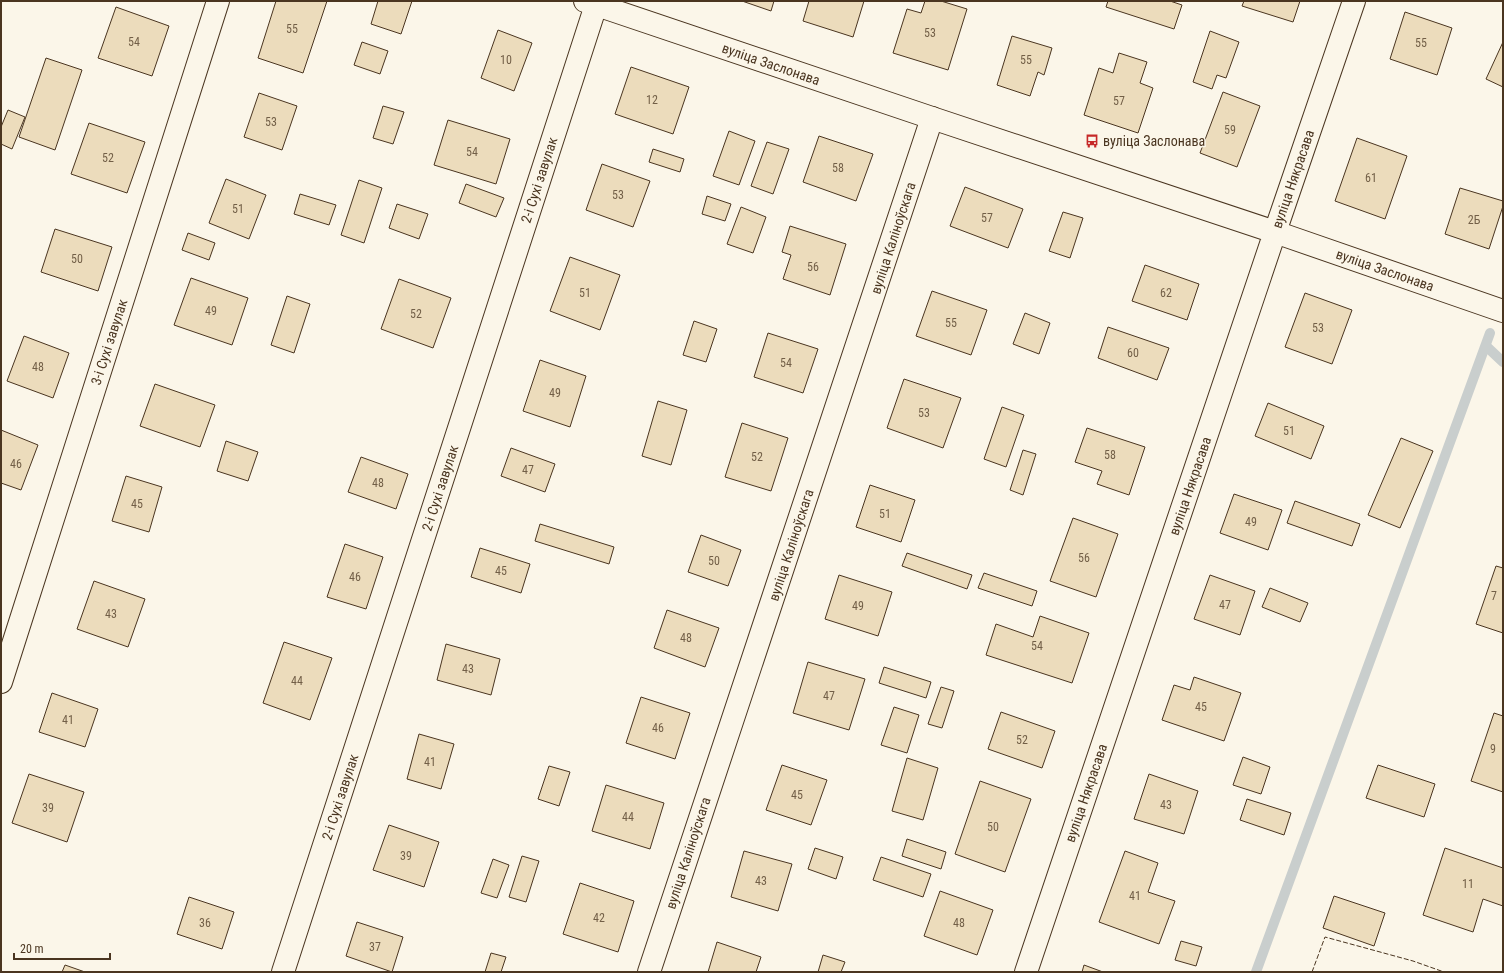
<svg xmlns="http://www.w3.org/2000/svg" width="1504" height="973" font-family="'Roboto Condensed',sans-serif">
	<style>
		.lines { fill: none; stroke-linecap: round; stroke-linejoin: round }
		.stream { stroke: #c9cecd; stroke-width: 10 }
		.building { fill: #ecdcbc; stroke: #4a3520 }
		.street-casing { stroke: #4a3520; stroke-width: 24 }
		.secondary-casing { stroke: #4a3520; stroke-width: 24 }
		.street { stroke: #fbf6e9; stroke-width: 22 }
		.secondary { stroke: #fbf6e9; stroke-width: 22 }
		.fence { stroke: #4a3520; stroke-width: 1; stroke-dasharray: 5 2; stroke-linecap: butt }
		.labels { text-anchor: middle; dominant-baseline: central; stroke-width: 3; stroke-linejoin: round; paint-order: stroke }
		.number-label { font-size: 12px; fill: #725f47 }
		.street-label { font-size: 14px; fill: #4a3520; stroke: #fbf6e9 }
		.poi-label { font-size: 14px; fill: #4a3520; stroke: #fbf6e9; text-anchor: start }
	</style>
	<rect width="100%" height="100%" fill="#fbf6e9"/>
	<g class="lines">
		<g class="stream">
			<polyline points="1486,346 1503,362"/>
			<polyline points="1256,972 1490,333"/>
		</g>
	</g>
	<g class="building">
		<polygon points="276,1 327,1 303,73 258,58"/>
		<polygon points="378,1 412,1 401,34 371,24"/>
		<polygon points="742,1 774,1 771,11"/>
		<polygon points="809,1 864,1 853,37 803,21"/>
		<polygon points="925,1 941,1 967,9 948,70 893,53 907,9 921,13"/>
		<polygon points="1108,1 1170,1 1182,5 1174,29 1106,7"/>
		<polygon points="1244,1 1300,1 1293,22 1242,6"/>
		<polygon points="116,7 169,26 152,76 98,58"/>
		<polygon points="1405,12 1452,28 1437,75 1390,59"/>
		<polygon points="498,30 532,43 514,91 481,78"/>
		<polygon points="1210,31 1239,42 1226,78 1217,75 1212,89 1193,82"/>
		<polygon points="1012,36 1052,48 1044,75 1038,72 1030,96 997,85"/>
		<polygon points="362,42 388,51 380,74 354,65"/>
		<polygon points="1503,42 1503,87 1486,79"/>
		<polygon points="1119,53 1147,62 1140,83 1153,88 1138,133 1084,115 1099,68 1113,73"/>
		<polygon points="46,58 82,70 55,150 19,137"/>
		<polygon points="631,67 689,87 673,134 615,114"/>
		<polygon points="1223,92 1260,106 1237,167 1200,153"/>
		<polygon points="259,93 297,106 282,150 244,137"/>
		<polygon points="383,106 404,112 393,144 373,138"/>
		<polygon points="8,110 25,117 12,149 1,144 1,127"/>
		<polygon points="448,120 510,139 496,184 434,165"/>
		<polygon points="89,123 145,142 127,193 71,174"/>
		<polygon points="729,131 755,141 739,185 713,176"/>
		<polygon points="819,136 873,154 856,201 803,182"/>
		<polygon points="1357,138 1407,156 1385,219 1335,201"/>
		<polygon points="767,142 789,149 773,194 751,186"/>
		<polygon points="653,149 684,159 680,172 649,162"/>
		<polygon points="602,164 650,181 633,227 586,210"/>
		<polygon points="226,179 266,195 249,239 209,223"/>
		<polygon points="359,180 382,188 364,243 341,235"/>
		<polygon points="466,184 504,198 496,217 459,203"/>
		<polygon points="965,187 1023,209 1008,248 950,226"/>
		<polygon points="1460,188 1503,201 1503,206 1489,249 1445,234"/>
		<polygon points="300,194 336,205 329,225 294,214"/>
		<polygon points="707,196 731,204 725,221 702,214"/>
		<polygon points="397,204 428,214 419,239 389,228"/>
		<polygon points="741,207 766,217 753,253 727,244"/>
		<polygon points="1063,212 1083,218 1070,258 1049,251"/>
		<polygon points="790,226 846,244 830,295 783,279 791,255 782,252"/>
		<polygon points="55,229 112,247 98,291 41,272"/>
		<polygon points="188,233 215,243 209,260 182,250"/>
		<polygon points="570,257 620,275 600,330 550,311"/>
		<polygon points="1145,265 1199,284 1187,320 1132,301"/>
		<polygon points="191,278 248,298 232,345 174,325"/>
		<polygon points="399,279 451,298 433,348 381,329"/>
		<polygon points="932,291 987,310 971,355 916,336"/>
		<polygon points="1305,293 1352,310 1332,364 1285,347"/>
		<polygon points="287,296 310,304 294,353 271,345"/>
		<polygon points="1025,313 1050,323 1039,354 1013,344"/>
		<polygon points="694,321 717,329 706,362 683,355"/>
		<polygon points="1108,327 1169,348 1157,380 1098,358"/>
		<polygon points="768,333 818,349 803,393 754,377"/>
		<polygon points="24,336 69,353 53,398 7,381"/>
		<polygon points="540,360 586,376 570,427 523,411"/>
		<polygon points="904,379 961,398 943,448 887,428"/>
		<polygon points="155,384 215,405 200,447 140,426"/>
		<polygon points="658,401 687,410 671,465 642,456"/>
		<polygon points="1268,403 1324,426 1311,459 1255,436"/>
		<polygon points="1002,407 1024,415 1006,467 984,459"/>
		<polygon points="742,423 788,438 771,491 725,477"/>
		<polygon points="1087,428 1145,447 1129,495 1097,484 1102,471 1075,462"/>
		<polygon points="1,430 38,445 21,490 1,483"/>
		<polygon points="1401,438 1433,451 1400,528 1368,515"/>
		<polygon points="226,441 258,452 248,481 217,471"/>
		<polygon points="511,448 555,464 545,492 501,476"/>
		<polygon points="1023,450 1036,454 1023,495 1010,490"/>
		<polygon points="361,457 408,474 396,509 348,492"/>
		<polygon points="126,476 162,487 149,532 112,521"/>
		<polygon points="870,485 915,500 901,542 856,527"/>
		<polygon points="1234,494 1282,510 1268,550 1220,533"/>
		<polygon points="1295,501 1360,524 1352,546 1287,523"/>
		<polygon points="1073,518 1118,534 1096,597 1050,581"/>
		<polygon points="540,524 614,547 609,564 535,541"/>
		<polygon points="701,535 741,550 728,586 688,572"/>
		<polygon points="345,544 383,557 366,609 327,597"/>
		<polygon points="480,548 530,564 521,593 471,577"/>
		<polygon points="907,553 972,575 967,589 902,566"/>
		<polygon points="1496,566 1503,568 1503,633 1476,624"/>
		<polygon points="984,573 1037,591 1032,606 978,588"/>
		<polygon points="839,575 892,592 878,636 825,619"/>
		<polygon points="1210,575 1255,591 1240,635 1194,619"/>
		<polygon points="94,581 145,599 128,647 77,629"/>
		<polygon points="1270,588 1308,603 1300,622 1262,607"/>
		<polygon points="667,610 719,628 705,667 654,648"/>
		<polygon points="1040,616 1089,633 1072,683 986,655 996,624 1033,637"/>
		<polygon points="284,642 332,658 310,720 263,703"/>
		<polygon points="446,644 500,659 491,695 437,680"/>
		<polygon points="808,662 865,679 849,730 793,713"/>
		<polygon points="884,667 931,682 926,698 879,683"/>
		<polygon points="1194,677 1241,693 1224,741 1162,720 1174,685 1190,690"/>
		<polygon points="941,687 954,691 942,728 928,724"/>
		<polygon points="52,693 98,709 85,747 39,732"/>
		<polygon points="641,697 690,713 675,759 626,743"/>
		<polygon points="894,707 919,715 907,753 881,745"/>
		<polygon points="1001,712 1055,731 1042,768 988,749"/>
		<polygon points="1494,713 1503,716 1503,792 1471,781"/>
		<polygon points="419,734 454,744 441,789 407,779"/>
		<polygon points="1243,757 1270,767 1261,794 1233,785"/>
		<polygon points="907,758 938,768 923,820 892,811"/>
		<polygon points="782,765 827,780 811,825 766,810"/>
		<polygon points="1378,765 1435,784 1424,817 1366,798"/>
		<polygon points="549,766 570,772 559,806 538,799"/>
		<polygon points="29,774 84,792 67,842 12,823"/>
		<polygon points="1149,774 1198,791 1184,834 1134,819"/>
		<polygon points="980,781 1031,799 1005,872 955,854"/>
		<polygon points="606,785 664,803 650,849 592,831"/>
		<polygon points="1247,799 1291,813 1284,835 1240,820"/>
		<polygon points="389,825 439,842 424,887 373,870"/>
		<polygon points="907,839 946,852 941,869 902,856"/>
		<polygon points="815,848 843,857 836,879 808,869"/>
		<polygon points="1445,848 1503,868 1503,906 1483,899 1473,932 1423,915"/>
		<polygon points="744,851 792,864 778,911 731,897"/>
		<polygon points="1125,851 1158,863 1148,892 1175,901 1159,944 1099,922"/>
		<polygon points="522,856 539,861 526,902 509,897"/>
		<polygon points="881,857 931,874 923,897 873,880"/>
		<polygon points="493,859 509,865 497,898 481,893"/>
		<polygon points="580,883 634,901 618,952 563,934"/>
		<polygon points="940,891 993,910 977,955 924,936"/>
		<polygon points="1334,896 1385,913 1374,946 1323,928"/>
		<polygon points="189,897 234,912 222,949 177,934"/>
		<polygon points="357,922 403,937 392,972 346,956"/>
		<polygon points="1181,941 1202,947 1196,966 1175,960"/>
		<polygon points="717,942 761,957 756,972 708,972"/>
		<polygon points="491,953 506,957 501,972 485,972"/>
		<polygon points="823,955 845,962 841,972 818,972"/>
		<polygon points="65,965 85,972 62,972"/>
		<polygon points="1084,965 1103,972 1082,972"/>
	</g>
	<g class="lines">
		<g class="street-casing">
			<g id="street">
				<polyline points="1354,1 1275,232 1503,311"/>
				<polyline points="1,682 218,1"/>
				<polyline points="283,972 596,5"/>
				<polyline points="649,972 932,118"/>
			</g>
		</g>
		<g class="secondary-casing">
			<polyline id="secondary" points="585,1 932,118 1275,232 1026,972"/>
		</g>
		<use href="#street" class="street"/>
		<use href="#secondary" class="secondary"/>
		<polyline class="fence" points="1312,972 1325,937 1413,961 1444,972"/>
	</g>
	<defs>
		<g id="bus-bare" transform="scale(1.08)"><path d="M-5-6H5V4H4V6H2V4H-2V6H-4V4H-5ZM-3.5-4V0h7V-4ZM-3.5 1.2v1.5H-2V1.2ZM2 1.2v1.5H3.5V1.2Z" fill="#c62828" stroke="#fbf6e9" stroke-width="2.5" paint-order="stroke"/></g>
	</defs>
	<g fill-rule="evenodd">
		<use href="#bus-bare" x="1092" y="141"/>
	</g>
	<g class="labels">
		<g class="number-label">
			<text x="292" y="29">55</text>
			<text x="930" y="33">53</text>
			<text x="134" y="42">54</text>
			<text x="1421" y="43">55</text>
			<text x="506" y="60">10</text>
			<text x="1026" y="60">55</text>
			<text x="652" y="100">12</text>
			<text x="1119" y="101">57</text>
			<text x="271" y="122">53</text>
			<text x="1230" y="130">59</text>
			<text x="472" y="152">54</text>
			<text x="108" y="158">52</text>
			<text x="838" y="168">58</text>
			<text x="1371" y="178">61</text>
			<text x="618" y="195">53</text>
			<text x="238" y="209">51</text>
			<text x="987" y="218">57</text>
			<text x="1474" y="220">2Б</text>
			<text x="77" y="259">50</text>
			<text x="813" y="267">56</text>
			<text x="585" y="293">51</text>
			<text x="1166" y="293">62</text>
			<text x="211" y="311">49</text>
			<text x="416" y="314">52</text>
			<text x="951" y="323">55</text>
			<text x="1318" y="328">53</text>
			<text x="1133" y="353">60</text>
			<text x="786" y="363">54</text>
			<text x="38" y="367">48</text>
			<text x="555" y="393">49</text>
			<text x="924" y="413">53</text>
			<text x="1289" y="431">51</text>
			<text x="1110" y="455">58</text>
			<text x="757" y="457">52</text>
			<text x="16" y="464">46</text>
			<text x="528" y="470">47</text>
			<text x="378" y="483">48</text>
			<text x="137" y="504">45</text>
			<text x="885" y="514">51</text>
			<text x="1251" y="522">49</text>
			<text x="1084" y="558">56</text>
			<text x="714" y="561">50</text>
			<text x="501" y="571">45</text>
			<text x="355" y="577">46</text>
			<text x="1494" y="596">7</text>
			<text x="1225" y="605">47</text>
			<text x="858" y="606">49</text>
			<text x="111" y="614">43</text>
			<text x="686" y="638">48</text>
			<text x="1037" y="646">54</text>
			<text x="468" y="669">43</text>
			<text x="297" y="681">44</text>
			<text x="829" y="696">47</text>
			<text x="1201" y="707">45</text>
			<text x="68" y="720">41</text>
			<text x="658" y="728">46</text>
			<text x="1022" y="740">52</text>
			<text x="1493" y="749">9</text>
			<text x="430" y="762">41</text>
			<text x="797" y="795">45</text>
			<text x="1166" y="805">43</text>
			<text x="48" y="808">39</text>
			<text x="628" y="817">44</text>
			<text x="993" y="827">50</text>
			<text x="406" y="856">39</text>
			<text x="761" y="881">43</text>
			<text x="1468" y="884">11</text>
			<text x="1135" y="896">41</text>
			<text x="599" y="918">42</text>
			<text x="205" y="923">36</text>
			<text x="959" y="923">48</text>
			<text x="375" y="947">37</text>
		</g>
		<g class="street-label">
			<text transform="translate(771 64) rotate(19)">вуліца Заслонава</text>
			<text transform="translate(1293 179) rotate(-71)">вуліца Някрасава</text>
			<text transform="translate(539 180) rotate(-72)">2-і Сухі завулак</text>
			<text transform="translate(893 238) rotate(-72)">вуліца Каліноўскага</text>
			<text transform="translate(1385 270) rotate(19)">вуліца Заслонава</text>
			<text transform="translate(109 342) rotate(-72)">3-і Сухі завулак</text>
			<text transform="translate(1190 486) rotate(-71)">вуліца Някрасава</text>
			<text transform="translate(440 488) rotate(-72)">2-і Сухі завулак</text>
			<text transform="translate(791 545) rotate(-72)">вуліца Каліноўскага</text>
			<text transform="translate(1086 793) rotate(-71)">вуліца Някрасава</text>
			<text transform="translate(340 797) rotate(-72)">2-і Сухі завулак</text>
			<text transform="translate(688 853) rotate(-72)">вуліца Каліноўскага</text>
		</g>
		<g class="poi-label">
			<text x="1103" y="141">вуліца Заслонава</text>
		</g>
	</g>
	<rect width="1504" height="973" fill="none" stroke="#4a3520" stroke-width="4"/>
	<path d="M14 953v6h96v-6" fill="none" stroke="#4a3520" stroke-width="2"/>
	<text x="20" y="953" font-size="12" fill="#4a3520" stroke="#fbf6e9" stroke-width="3" paint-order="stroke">20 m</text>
</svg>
